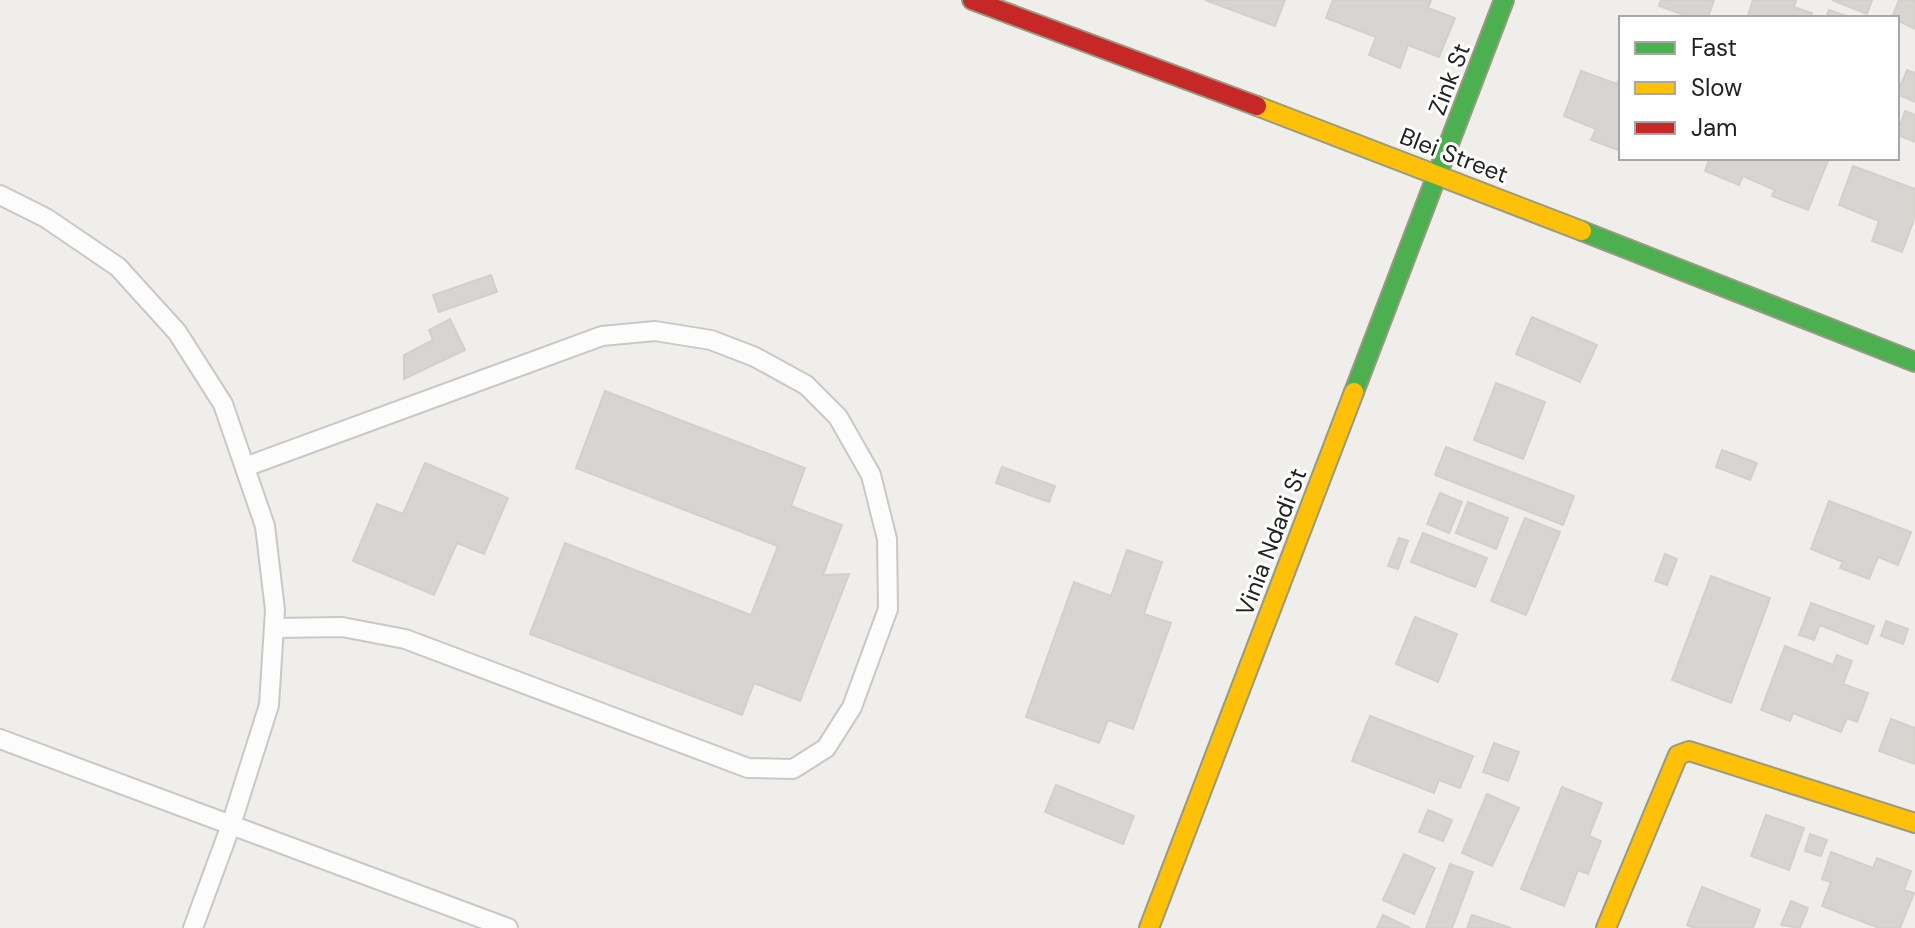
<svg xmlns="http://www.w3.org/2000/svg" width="1915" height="928" font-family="'DM Sans',sans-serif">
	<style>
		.building { fill: #d7d4d2; stroke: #d3d0cc; stroke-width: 2 }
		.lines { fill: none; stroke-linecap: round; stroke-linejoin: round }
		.lane-casing { stroke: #c9c8c7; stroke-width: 22 }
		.fast-casing { stroke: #999a82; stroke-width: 22 }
		.slow-casing { stroke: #999a82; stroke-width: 22 }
		.jam-casing { stroke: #999a82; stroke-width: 22 }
		.lane { stroke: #fdfcfc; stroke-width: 18 }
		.fast { stroke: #4caf50; stroke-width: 18 }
		.slow { stroke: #ffc107; stroke-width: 18 }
		.jam { stroke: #c62828; stroke-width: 18 }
		.labels { text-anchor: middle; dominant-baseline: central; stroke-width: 6; stroke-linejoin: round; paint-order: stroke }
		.street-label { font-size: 24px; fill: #222; stroke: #fff }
	</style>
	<rect width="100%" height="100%" fill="#f0eeeb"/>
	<g class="building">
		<polygon points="1205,0 1285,0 1275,26"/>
		<polygon points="1333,0 1431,0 1428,8 1455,18 1439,57 1408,45 1400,68 1369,55 1376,37 1326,18"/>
		<polygon points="1661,0 1714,0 1708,18 1692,18 1659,6"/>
		<polygon points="1753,0 1796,0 1794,7 1812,13 1810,18 1747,18"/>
		<polygon points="1832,0 1872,0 1867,14"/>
		<polygon points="1899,0 1915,0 1915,29 1892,18"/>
		<polygon points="1829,10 1852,18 1826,18"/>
		<polygon points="1907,70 1915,73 1915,102 1897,94"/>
		<polygon points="1581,71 1617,84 1621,73 1621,151 1591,140 1596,129 1564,116"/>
		<polygon points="1905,111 1915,115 1915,142 1897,135"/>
		<polygon points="1710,158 1829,158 1808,210 1772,196 1775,190 1743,176 1739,185 1705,171"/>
		<polygon points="1853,166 1915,189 1915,217 1902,252 1872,241 1879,221 1839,205"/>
		<polygon points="491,275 497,292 439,312 433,295"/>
		<polygon points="1532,317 1597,345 1580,382 1516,354"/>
		<polygon points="450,319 465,350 404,379 404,355 433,340 429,330"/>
		<polygon points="1496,383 1545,402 1523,459 1474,440"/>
		<polygon points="605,391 805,468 791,506 842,525 823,575 849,574 800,701 754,683 742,715 530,634 565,543 751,615 778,546 576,468"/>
		<polygon points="1446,447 1574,496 1563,525 1435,475"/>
		<polygon points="1722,450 1757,463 1750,480 1716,467"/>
		<polygon points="425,463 508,498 484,554 457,543 434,595 353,561 377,504 403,514"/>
		<polygon points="1002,467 1055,486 1049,502 996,483"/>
		<polygon points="1440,493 1462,502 1449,533 1427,524"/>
		<polygon points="1829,501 1911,532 1898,565 1878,557 1869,579 1840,568 1843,562 1811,549"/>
		<polygon points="1468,502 1508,518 1496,549 1456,533"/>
		<polygon points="1525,518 1560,532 1526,615 1491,601"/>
		<polygon points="1423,533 1487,558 1475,587 1411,562"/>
		<polygon points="1399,538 1408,541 1398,569 1388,566"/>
		<polygon points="1127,550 1162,562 1144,614 1171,623 1133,729 1108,720 1099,743 1026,717 1074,582 1111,596"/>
		<polygon points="1665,554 1677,559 1667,585 1655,581"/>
		<polygon points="1711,576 1770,598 1731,703 1672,680"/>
		<polygon points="1811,603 1874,626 1867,644 1820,625 1814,640 1799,635"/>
		<polygon points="1415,617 1457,634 1438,682 1396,664"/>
		<polygon points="1886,621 1908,629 1903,644 1881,636"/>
		<polygon points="1785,646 1833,665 1837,655 1852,661 1843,684 1868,693 1857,722 1847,718 1841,732 1793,713 1790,721 1761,710"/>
		<polygon points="1370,716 1473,756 1460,788 1439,780 1434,793 1352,761"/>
		<polygon points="1891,719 1915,728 1915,764 1879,751"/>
		<polygon points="1494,743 1519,752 1508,781 1483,772"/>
		<polygon points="1056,785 1134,816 1123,844 1045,812"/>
		<polygon points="1562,787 1602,803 1589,836 1601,841 1588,874 1578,870 1564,906 1521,889"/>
		<polygon points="1487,794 1519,808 1492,866 1462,853"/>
		<polygon points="1428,810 1452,820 1443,841 1419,832"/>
		<polygon points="1766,815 1804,828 1789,870 1751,856"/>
		<polygon points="1810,834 1827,840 1821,856 1805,851"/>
		<polygon points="1831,852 1873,868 1877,858 1911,871 1904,890 1914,893 1900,928 1879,928 1822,906 1831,882 1822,879"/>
		<polygon points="1404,854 1435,868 1414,914 1383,900"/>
		<polygon points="1450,864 1473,872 1452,928 1426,928"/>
		<polygon points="1702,887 1760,910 1753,928 1694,928 1687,925"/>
		<polygon points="1791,901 1808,908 1800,928 1781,925"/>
		<polygon points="1383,915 1410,928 1377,928"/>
		<polygon points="1472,915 1511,928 1467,928"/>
	</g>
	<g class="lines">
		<g class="lane-casing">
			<g id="lane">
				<polyline points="0,195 46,218 118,267 177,332 223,404 265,526 275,610 269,705 231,825 193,928"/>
				<polyline points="245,467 602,336 655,331 711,340 755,357 806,385 838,417 871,475 887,539 888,609 852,707 826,748 793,769 748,768 405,639 342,627 274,628"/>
				<polyline points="0,739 508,928"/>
			</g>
		</g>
		<g class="fast-casing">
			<g id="fast">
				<polyline points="1582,231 1915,362"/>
				<polyline points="1354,392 1504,0"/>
			</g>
		</g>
		<g class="slow-casing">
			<g id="slow">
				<polyline points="1257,106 1582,231"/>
				<polyline points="1149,928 1354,392"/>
				<polyline points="1606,928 1678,755 1689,751 1915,823"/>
			</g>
		</g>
		<g class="jam-casing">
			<polyline id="jam" points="972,0 1257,106"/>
		</g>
		<use href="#lane" class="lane"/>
		<use href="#fast" class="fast"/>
		<use href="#slow" class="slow"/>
		<use href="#jam" class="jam"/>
	</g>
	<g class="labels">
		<g class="street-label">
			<text transform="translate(1449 79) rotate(-69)">Zink St</text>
			<text transform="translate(1454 155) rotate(21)">Blei Street</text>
			<text transform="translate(1271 542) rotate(-69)">Vinia Ndadi St</text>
		</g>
	</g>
	<rect x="1619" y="16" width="280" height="144" fill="#ffffff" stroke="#a7a7a7" stroke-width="2"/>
	<rect x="1635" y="42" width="40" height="12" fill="#4caf50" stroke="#a7a7a7" stroke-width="2"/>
	<text x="1691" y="56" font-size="24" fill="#222222">Fast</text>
	<rect x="1635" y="82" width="40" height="12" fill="#ffc107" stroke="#a7a7a7" stroke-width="2"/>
	<text x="1691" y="96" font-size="24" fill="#222222">Slow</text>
	<rect x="1635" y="122" width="40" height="12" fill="#c62828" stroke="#a7a7a7" stroke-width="2"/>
	<text x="1691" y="136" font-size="24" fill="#222222">Jam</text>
</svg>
